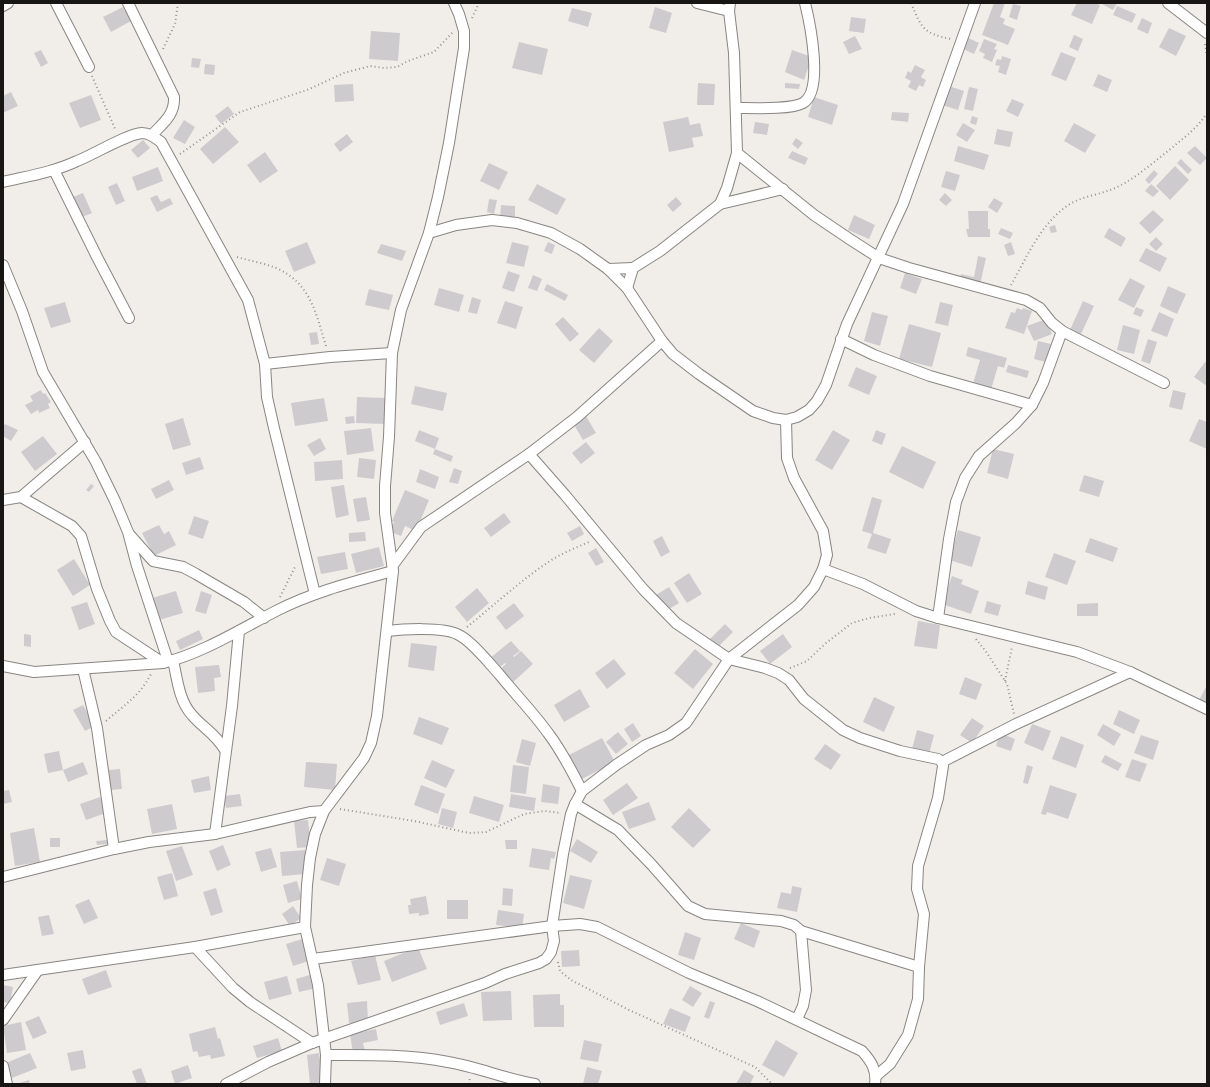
<svg xmlns="http://www.w3.org/2000/svg" width="1210" height="1087" font-family="'Work Sans',sans-serif">
	<style>
		.building { fill: #cecbcf }
		.lines { fill: none; stroke-linecap: round; stroke-linejoin: round }
		.street-casing { stroke: #888682; stroke-width: 12 }
		.path { stroke: #95928f; stroke-width: 2; stroke-dasharray: 1 3; stroke-linecap: butt }
		.street { stroke: #fff; stroke-width: 10 }
	</style>
	<rect width="100%" height="100%" fill="#f1eeea"/>
	<g class="building">
		<polygon points="994,3 1005,3 1000,17 1005,19 1003,24 1015,29 1008,45 982,35"/>
		<polygon points="1077,3 1094,3 1100,5 1092,24 1071,15"/>
		<polygon points="1100,3 1117,3 1113,10"/>
		<polygon points="1013,4 1021,6 1017,20 1009,17"/>
		<polygon points="1117,6 1136,14 1132,23 1113,15"/>
		<polygon points="123,7 131,21 111,32 103,17"/>
		<polygon points="655,7 672,13 666,33 649,28"/>
		<polygon points="572,8 592,13 588,27 568,21"/>
		<polygon points="851,17 866,19 864,33 849,31"/>
		<polygon points="1142,18 1152,23 1148,34 1137,29"/>
		<polygon points="1169,28 1186,36 1176,56 1159,47"/>
		<polygon points="371,31 400,33 398,61 369,59"/>
		<polygon points="1074,35 1083,39 1078,51 1069,47"/>
		<polygon points="855,36 862,49 849,54 843,42"/>
		<polygon points="964,36 979,43 974,54 959,47"/>
		<polygon points="984,39 997,44 994,49 997,50 992,62 983,58 985,54 979,51"/>
		<polygon points="519,42 548,49 542,75 512,68"/>
		<polygon points="41,50 48,63 41,67 34,53"/>
		<polygon points="792,50 812,57 804,80 785,72"/>
		<polygon points="1061,52 1076,58 1066,81 1051,75"/>
		<polygon points="1002,56 1011,59 1006,75 998,72 1000,66 995,65 997,59 1001,60"/>
		<polygon points="192,58 201,59 199,68 191,67"/>
		<polygon points="205,64 215,65 214,75 204,74"/>
		<polygon points="915,65 925,70 921,77 926,80 923,87 919,85 916,91 908,87 911,81 905,78 908,71 911,73"/>
		<polygon points="1098,74 1112,80 1107,92 1093,86"/>
		<polygon points="698,83 715,84 714,105 697,105"/>
		<polygon points="785,83 800,84 799,89 785,88"/>
		<polygon points="353,84 354,101 335,102 334,85"/>
		<polygon points="946,85 964,91 958,110 939,104"/>
		<polygon points="969,87 978,89 973,111 964,109"/>
		<polygon points="11,92 18,106 3,113 3,96"/>
		<polygon points="91,95 101,120 80,128 69,103"/>
		<polygon points="814,97 838,105 832,125 808,117"/>
		<polygon points="1012,99 1024,104 1018,117 1006,111"/>
		<polygon points="228,106 234,114 221,124 215,116"/>
		<polygon points="892,112 909,113 908,122 891,120"/>
		<polygon points="972,116 978,118 976,125 970,123"/>
		<polygon points="688,117 690,125 700,123 703,136 692,138 694,147 669,152 663,122"/>
		<polygon points="184,120 195,127 185,144 173,138"/>
		<polygon points="755,122 769,124 767,135 753,133"/>
		<polygon points="963,123 975,130 967,142 956,135"/>
		<polygon points="1074,123 1096,135 1085,153 1064,141"/>
		<polygon points="225,127 239,142 213,164 200,149"/>
		<polygon points="997,129 1013,132 1010,147 994,144"/>
		<polygon points="347,134 353,142 340,152 334,144"/>
		<polygon points="796,138 803,143 798,149 792,144"/>
		<polygon points="143,140 150,148 138,158 131,150"/>
		<polygon points="958,146 989,155 984,170 954,161"/>
		<polygon points="1195,146 1207,158 1200,165 1187,153"/>
		<polygon points="792,151 808,158 805,165 788,158"/>
		<polygon points="265,152 278,171 260,183 247,165"/>
		<polygon points="1181,159 1192,170 1188,174 1177,163"/>
		<polygon points="489,163 508,172 499,190 480,181"/>
		<polygon points="1175,166 1189,180 1170,200 1156,186"/>
		<polygon points="158,167 163,181 137,191 132,177"/>
		<polygon points="1154,170 1158,174 1149,184 1145,180"/>
		<polygon points="946,171 960,175 955,191 941,187"/>
		<polygon points="117,183 125,201 116,205 108,187"/>
		<polygon points="537,184 566,199 557,215 528,200"/>
		<polygon points="1151,184 1159,191 1153,197 1145,191"/>
		<polygon points="83,193 92,213 77,219 68,199"/>
		<polygon points="945,193 952,200 946,206 939,200"/>
		<polygon points="157,195 161,202 170,198 173,204 157,212 150,198"/>
		<polygon points="676,197 682,204 673,212 667,205"/>
		<polygon points="994,198 1003,203 997,213 988,207"/>
		<polygon points="489,199 497,200 494,214 487,212"/>
		<polygon points="501,205 515,206 515,219 500,218"/>
		<polygon points="1153,210 1164,220 1150,234 1139,223"/>
		<polygon points="968,211 988,211 988,229 990,229 990,237 968,237 966,229 969,229"/>
		<polygon points="854,215 875,225 869,239 848,230"/>
		<polygon points="1055,225 1057,232 1051,233 1049,227"/>
		<polygon points="1001,228 1013,233 1010,239 998,234"/>
		<polygon points="1109,228 1126,238 1121,247 1104,237"/>
		<polygon points="1156,237 1163,244 1156,251 1149,244"/>
		<polygon points="307,242 316,263 294,272 285,251"/>
		<polygon points="512,242 529,246 524,267 506,263"/>
		<polygon points="548,242 555,245 552,254 544,251"/>
		<polygon points="1011,242 1015,254 1008,256 1004,245"/>
		<polygon points="381,244 406,251 402,261 377,253"/>
		<polygon points="1146,248 1167,258 1160,272 1139,261"/>
		<polygon points="978,256 986,258 980,285 959,281 961,274 974,277"/>
		<polygon points="508,271 520,275 514,292 502,288"/>
		<polygon points="905,273 922,279 916,294 900,288"/>
		<polygon points="533,275 542,279 537,291 528,288"/>
		<polygon points="1130,278 1145,286 1134,308 1118,300"/>
		<polygon points="547,284 568,295 565,301 544,290"/>
		<polygon points="1168,286 1186,294 1177,314 1160,306"/>
		<polygon points="439,288 464,295 459,312 434,305"/>
		<polygon points="369,289 393,295 389,310 365,305"/>
		<polygon points="472,297 481,300 477,314 468,312"/>
		<polygon points="505,301 523,307 516,329 497,323"/>
		<polygon points="1083,301 1094,306 1081,334 1070,330"/>
		<polygon points="65,302 71,322 51,328 44,308"/>
		<polygon points="940,302 953,305 948,326 935,323"/>
		<polygon points="1136,307 1144,310 1141,317 1133,314"/>
		<polygon points="1017,308 1022,310 1023,308 1032,311 1024,334 1005,328 1011,312 1015,313"/>
		<polygon points="872,312 888,316 880,346 864,341"/>
		<polygon points="1159,312 1174,319 1167,337 1151,331"/>
		<polygon points="563,317 579,334 570,342 555,324"/>
		<polygon points="1046,319 1052,334 1034,341 1027,326"/>
		<polygon points="909,324 941,333 932,367 899,359"/>
		<polygon points="1123,325 1140,330 1134,354 1117,350"/>
		<polygon points="599,328 613,341 594,363 579,350"/>
		<polygon points="317,332 319,344 311,345 309,333"/>
		<polygon points="1148,339 1157,342 1150,364 1141,361"/>
		<polygon points="1038,341 1051,344 1046,362 1034,359"/>
		<polygon points="968,347 1007,358 1004,368 998,366 990,393 972,387 980,360 966,356"/>
		<polygon points="1205,362 1207,363 1207,386 1194,377"/>
		<polygon points="1008,365 1029,371 1027,378 1006,372"/>
		<polygon points="856,367 877,376 869,395 848,386"/>
		<polygon points="415,386 447,393 443,411 411,404"/>
		<polygon points="41,390 43,394 45,393 51,402 48,404 50,408 39,413 38,410 31,414 25,405 33,401 30,396"/>
		<polygon points="1173,390 1186,393 1182,410 1169,407"/>
		<polygon points="357,397 386,398 385,424 356,423"/>
		<polygon points="324,398 328,421 295,426 291,403"/>
		<polygon points="354,416 355,423 346,424 345,417"/>
		<polygon points="586,416 596,433 583,440 573,423"/>
		<polygon points="183,418 191,445 173,450 165,424"/>
		<polygon points="1199,419 1207,422 1207,449 1189,441"/>
		<polygon points="5,424 18,430 11,441 3,436 3,427"/>
		<polygon points="371,428 374,451 347,455 344,431"/>
		<polygon points="419,430 439,438 435,449 415,441"/>
		<polygon points="833,430 850,440 832,470 815,460"/>
		<polygon points="876,430 886,434 882,445 872,441"/>
		<polygon points="43,436 57,454 35,471 21,452"/>
		<polygon points="320,438 326,449 314,456 307,445"/>
		<polygon points="586,442 595,453 581,464 572,453"/>
		<polygon points="902,446 936,462 923,489 889,472"/>
		<polygon points="435,449 453,456 451,462 433,454"/>
		<polygon points="993,449 1014,454 1008,479 987,473"/>
		<polygon points="200,457 204,469 186,475 182,463"/>
		<polygon points="359,458 376,460 374,479 357,477"/>
		<polygon points="342,460 343,479 315,481 314,462"/>
		<polygon points="454,468 462,471 458,484 449,482"/>
		<polygon points="420,469 439,477 435,489 416,482"/>
		<polygon points="1084,475 1104,481 1099,497 1079,491"/>
		<polygon points="169,480 174,490 156,499 151,489"/>
		<polygon points="91,484 94,486 89,492 86,490"/>
		<polygon points="344,485 349,515 336,518 331,487"/>
		<polygon points="405,490 429,500 416,531 405,526 401,536 390,532 394,522 392,521"/>
		<polygon points="366,497 370,520 357,522 353,499"/>
		<polygon points="872,497 882,500 873,533 891,539 886,554 867,548 872,534 862,531"/>
		<polygon points="504,513 511,522 491,537 484,528"/>
		<polygon points="194,516 209,521 203,539 188,534"/>
		<polygon points="159,525 164,534 169,531 176,545 154,556 142,533"/>
		<polygon points="580,526 584,534 572,541 567,533"/>
		<polygon points="958,530 981,537 972,567 949,560"/>
		<polygon points="365,532 366,541 349,542 349,533"/>
		<polygon points="662,536 670,552 661,557 653,541"/>
		<polygon points="1090,538 1118,548 1113,562 1085,552"/>
		<polygon points="379,547 384,566 356,573 351,554"/>
		<polygon points="596,548 604,562 596,566 588,553"/>
		<polygon points="345,552 348,569 321,574 317,557"/>
		<polygon points="1054,553 1076,561 1067,585 1045,577"/>
		<polygon points="74,559 90,585 73,596 57,570"/>
		<polygon points="689,573 702,594 687,603 674,583"/>
		<polygon points="952,576 963,580 961,584 979,591 971,614 942,604"/>
		<polygon points="1028,581 1048,587 1045,600 1025,594"/>
		<polygon points="669,587 679,603 666,611 656,595"/>
		<polygon points="477,588 489,603 467,622 455,607"/>
		<polygon points="176,591 183,613 159,620 152,598"/>
		<polygon points="201,591 212,595 206,614 195,611"/>
		<polygon points="987,601 1001,605 998,616 984,612"/>
		<polygon points="87,602 95,624 79,630 71,607"/>
		<polygon points="514,603 524,616 506,630 496,617"/>
		<polygon points="1098,603 1098,616 1077,616 1077,604"/>
		<polygon points="918,621 940,625 937,649 914,646"/>
		<polygon points="725,624 733,632 716,649 708,641"/>
		<polygon points="199,630 203,639 180,650 176,641"/>
		<polygon points="24,634 31,635 31,647 24,646"/>
		<polygon points="783,634 792,647 770,664 760,651"/>
		<polygon points="511,641 520,651 513,656 514,657 521,651 533,664 511,684 499,670 506,664 505,663 498,669 489,659"/>
		<polygon points="411,643 437,646 434,671 408,667"/>
		<polygon points="695,649 713,664 693,689 674,673"/>
		<polygon points="614,659 626,674 607,689 595,673"/>
		<polygon points="219,665 221,677 214,678 215,691 198,693 195,667"/>
		<polygon points="965,677 982,684 976,700 959,694"/>
		<polygon points="1207,685 1207,707 1198,702"/>
		<polygon points="580,689 590,707 564,722 554,705"/>
		<polygon points="874,697 895,707 884,732 863,722"/>
		<polygon points="83,705 95,726 85,731 73,710"/>
		<polygon points="1119,710 1140,720 1134,734 1113,724"/>
		<polygon points="419,717 449,728 442,745 413,734"/>
		<polygon points="972,718 984,726 972,743 960,735"/>
		<polygon points="633,723 641,736 632,742 624,729"/>
		<polygon points="1032,724 1051,731 1043,751 1024,743"/>
		<polygon points="1103,724 1121,734 1114,746 1097,735"/>
		<polygon points="917,730 934,735 929,754 912,749"/>
		<polygon points="618,732 628,744 616,754 606,742"/>
		<polygon points="1000,733 1015,739 1011,751 996,746"/>
		<polygon points="1141,735 1159,741 1153,760 1134,753"/>
		<polygon points="1061,736 1084,745 1076,768 1052,759"/>
		<polygon points="602,738 615,762 580,780 567,756"/>
		<polygon points="522,739 536,743 530,766 516,762"/>
		<polygon points="825,744 841,755 831,770 814,759"/>
		<polygon points="59,751 63,770 83,762 88,774 68,782 63,770 48,773 44,754"/>
		<polygon points="1105,755 1122,764 1118,771 1101,762"/>
		<polygon points="1132,759 1147,764 1140,782 1125,777"/>
		<polygon points="432,760 455,770 446,788 424,778"/>
		<polygon points="306,762 337,764 335,790 304,787"/>
		<polygon points="513,765 529,767 526,794 510,792"/>
		<polygon points="1027,765 1033,767 1028,784 1023,783"/>
		<polygon points="120,769 122,789 110,790 108,770"/>
		<polygon points="209,776 211,790 194,793 191,780"/>
		<polygon points="627,783 638,798 613,815 603,800"/>
		<polygon points="543,784 560,787 558,804 541,802"/>
		<polygon points="421,785 445,794 438,814 414,805"/>
		<polygon points="1050,785 1077,794 1068,819 1047,812 1046,815 1041,814"/>
		<polygon points="9,790 12,802 3,804 3,791"/>
		<polygon points="240,794 242,806 226,808 224,796"/>
		<polygon points="511,794 536,798 534,811 509,807"/>
		<polygon points="474,796 504,805 499,822 469,813"/>
		<polygon points="100,797 106,813 86,820 80,804"/>
		<polygon points="649,802 656,820 629,829 622,812"/>
		<polygon points="172,804 177,829 152,834 147,809"/>
		<polygon points="442,808 457,812 453,828 438,824"/>
		<polygon points="689,808 711,830 693,848 671,827"/>
		<polygon points="308,820 311,847 297,848 294,821"/>
		<polygon points="34,828 40,862 15,866 10,833"/>
		<rect x="50" y="838" width="10" height="9"/>
		<polygon points="577,839 598,852 591,863 570,851"/>
		<polygon points="107,840 107,844 97,845 96,841"/>
		<polygon points="505,840 517,840 517,849 506,849"/>
		<polygon points="223,845 231,865 217,871 209,851"/>
		<polygon points="182,846 193,875 176,881 166,851"/>
		<polygon points="271,848 277,867 261,872 255,852"/>
		<polygon points="532,848 556,852 554,859 551,858 549,870 529,867"/>
		<polygon points="305,850 306,874 282,876 280,852"/>
		<polygon points="327,858 346,864 339,886 320,880"/>
		<polygon points="172,873 178,896 164,900 157,877"/>
		<polygon points="570,875 592,880 584,909 563,903"/>
		<polygon points="297,881 302,899 288,903 283,885"/>
		<polygon points="792,886 802,888 797,912 777,908 781,892 791,894"/>
		<polygon points="216,888 223,912 211,916 203,892"/>
		<polygon points="503,888 513,889 512,906 502,905"/>
		<polygon points="426,896 429,914 419,916 419,913 409,914 408,905 411,905 410,899"/>
		<polygon points="89,899 98,918 84,924 75,905"/>
		<rect x="447" y="900" width="21" height="19"/>
		<polygon points="293,906 301,918 290,926 282,914"/>
		<polygon points="498,910 524,914 522,928 496,925"/>
		<polygon points="49,915 54,934 42,936 38,917"/>
		<polygon points="741,923 760,931 754,948 734,939"/>
		<polygon points="685,932 701,938 694,960 678,955"/>
		<polygon points="302,939 309,961 293,966 286,944"/>
		<polygon points="418,947 427,969 392,982 384,961"/>
		<polygon points="579,950 580,966 562,967 561,951"/>
		<polygon points="375,955 381,980 358,985 351,961"/>
		<polygon points="106,970 112,987 88,995 82,979"/>
		<polygon points="313,974 317,988 299,992 296,979"/>
		<polygon points="287,976 292,994 269,1000 264,982"/>
		<polygon points="3,985 13,987 10,1003 3,1002"/>
		<polygon points="690,986 702,993 693,1007 682,1000"/>
		<polygon points="511,991 512,1020 483,1021 481,992"/>
		<polygon points="560,994 560,1005 564,1005 564,1027 534,1027 533,995"/>
		<polygon points="367,1001 368,1022 349,1023 347,1003"/>
		<polygon points="710,1001 715,1003 709,1019 704,1017"/>
		<polygon points="464,1003 468,1016 440,1025 436,1012"/>
		<polygon points="670,1008 691,1017 685,1032 663,1024"/>
		<polygon points="39,1016 47,1033 33,1039 25,1022"/>
		<polygon points="21,1022 26,1050 7,1053 3,1026"/>
		<polygon points="215,1027 218,1039 220,1038 225,1056 211,1059 210,1055 199,1057 197,1051 193,1052 189,1034"/>
		<polygon points="376,1029 378,1040 363,1043 365,1051 353,1053 350,1034"/>
		<polygon points="278,1038 282,1051 257,1058 253,1046"/>
		<polygon points="584,1040 602,1044 598,1062 580,1059"/>
		<polygon points="776,1040 798,1053 784,1077 762,1065"/>
		<polygon points="83,1050 86,1068 71,1071 67,1053"/>
		<polygon points="30,1053 37,1068 12,1078 6,1063"/>
		<polygon points="319,1053 323,1083 310,1084 307,1055"/>
		<polygon points="188,1065 192,1078 175,1084 171,1071"/>
		<polygon points="587,1067 602,1071 598,1084 583,1084"/>
		<polygon points="141,1068 147,1084 137,1084 132,1071"/>
		<polygon points="744,1070 754,1076 750,1084 736,1084"/>
		<polygon points="29,1080 30,1084 16,1084"/>
	</g>
	<g class="lines">
		<g class="street-casing">
			<g id="street">
				<polyline points="56,3 89,67"/>
				<path d="M128 3 174 97C175 115 163 123 152 135"/>
				<polyline points="697,3 729,11"/>
				<polyline points="1168,3 1207,33"/>
				<polyline points="3,6 8,3"/>
				<path d="M736 108C751 108 791 110 803 103 824 91 810 23 805 3"/>
				<polyline points="737,153 814,215 848,238 879,258 909,268 1026,300 1040,308 1052,323 1062,331 1164,383"/>
				<polyline points="54,170 97,257 129,318"/>
				<path d="M3 182C28 176 54 172 77 161 93 155 127 134 142 133 150 133 155 138 161 142L248 300 265 364 267 397 274 428 315 594"/>
				<polyline points="720,204 783,189"/>
				<polyline points="429,233 456,225 492,220 517,223 551,233 580,249 608,269 627,288 662,341 673,354 699,374 753,411 773,418 786,420 797,417 809,410 817,401 826,385 847,324 903,204 975,3"/>
				<polyline points="3,265 22,311 43,372 96,462 115,501 128,532 137,566 168,661"/>
				<polyline points="608,269 633,268"/>
				<polyline points="627,288 633,268 660,251 720,204 727,188 737,153 734,53 729,11 730,3"/>
				<polyline points="841,339 874,355 930,376 1032,405"/>
				<polyline points="265,364 330,357 392,353"/>
				<polyline points="529,454 565,495 643,589 676,623 729,659 765,668 778,673 789,680 804,699 843,730 860,738 900,751 938,759 942,762 943,766 938,798 918,866 917,889 924,914 919,967 918,999 908,1035 890,1064 876,1076"/>
				<polyline points="21,497 72,526 81,536 97,589 110,621 116,632 163,663"/>
				<polyline points="3,500 21,497 85,442"/>
				<polyline points="129,534 153,561 183,567 196,574 244,602 264,618"/>
				<polyline points="393,565 421,527 529,454 577,417 662,341"/>
				<polyline points="823,569 863,584 916,611 938,618 1077,652 1130,672 1207,709"/>
				<polyline points="938,618 949,539 956,502 965,478 979,456 1016,423 1032,405 1043,383 1062,331"/>
				<path d="M387 631C403 629 443 627 457 634 471 640 488 662 499 674 515 694 533 712 548 733 561 750 572 771 582 791"/>
				<path d="M173 660C177 678 179 701 192 715 204 729 215 733 225 750"/>
				<path d="M3 666 34 672 163 663C203 653 239 630 276 611 313 592 353 582 393 571"/>
				<polyline points="83,669 97,728 114,849"/>
				<polyline points="942,762 1016,724 1130,672"/>
				<polyline points="575,804 618,830 651,864 688,906 705,914 781,921 794,925 801,931 806,990 803,1006 797,1019"/>
				<polyline points="215,834 232,706 239,631"/>
				<polyline points="3,877 114,849 149,842 215,834 310,812 324,811"/>
				<polyline points="801,931 919,967"/>
				<polyline points="195,947 233,988 250,1002 312,1043"/>
				<path d="M313 959 552 926 580 924 597 927 689 973 757 1001 862 1051C871 1061 877 1070 875 1084"/>
				<polyline points="3,975 195,947 305,927"/>
				<polyline points="3,1020 38,970"/>
				<path d="M326 1055C366 1055 408 1054 448 1062 478 1067 505 1079 535 1084"/>
				<polyline points="3,1066 7,1084"/>
				<polyline points="226,1084 268,1062 312,1043 485,983 505,974 539,963 546,959 551,952 554,941 552,926 563,854 571,814 575,804 582,791 616,765 646,745 669,735 686,723 729,659 798,605 814,587 823,569 827,555 823,531 794,478 787,458 786,420"/>
				<polyline points="325,1084 326,1055 318,985 305,927 307,885 310,858 315,834 324,811 364,758 371,743 377,716 393,571 385,513 385,486 389,437 392,353 401,310 429,233 438,197 449,143 464,48 464,31 459,14 454,3"/>
			</g>
		</g>
		<g class="path">
			<path d="M911 3C922 29 923 33 951 39"/>
			<polyline points="472,18 479,3"/>
			<polyline points="1205,44 1207,57"/>
			<polyline points="163,49 175,24 178,3"/>
			<polyline points="92,76 116,131"/>
			<polyline points="180,154 240,112 307,90 344,73 370,66 384,68 397,67 408,61 434,52 453,32"/>
			<path d="M237 257C250 261 264 263 276 268 311 283 316 314 326 346"/>
			<path d="M1011 285C1027 257 1040 225 1067 206 1081 196 1100 195 1115 188 1135 179 1151 164 1168 151 1182 139 1197 129 1207 113"/>
			<polyline points="280,597 296,565"/>
			<path d="M467 627C494 605 519 582 547 563 560 554 575 548 589 542"/>
			<polyline points="976,639 987,653 1007,684 1014,714"/>
			<polyline points="790,668 807,661 826,643 852,623 869,618 895,614"/>
			<polyline points="1005,681 1012,647"/>
			<path d="M106 721C124 705 139 697 151 674"/>
			<polyline points="340,809 414,821 469,833 486,832 524,814 545,811 561,813"/>
			<polyline points="558,962 560,971 571,980 629,1010 755,1067 772,1084"/>
			<polyline points="469,1084 470,1077"/>
		</g>
		<use href="#street" class="street"/>
	</g>
	<rect width="1210" height="1087" fill="none" stroke="#171614" stroke-width="8"/>
</svg>
